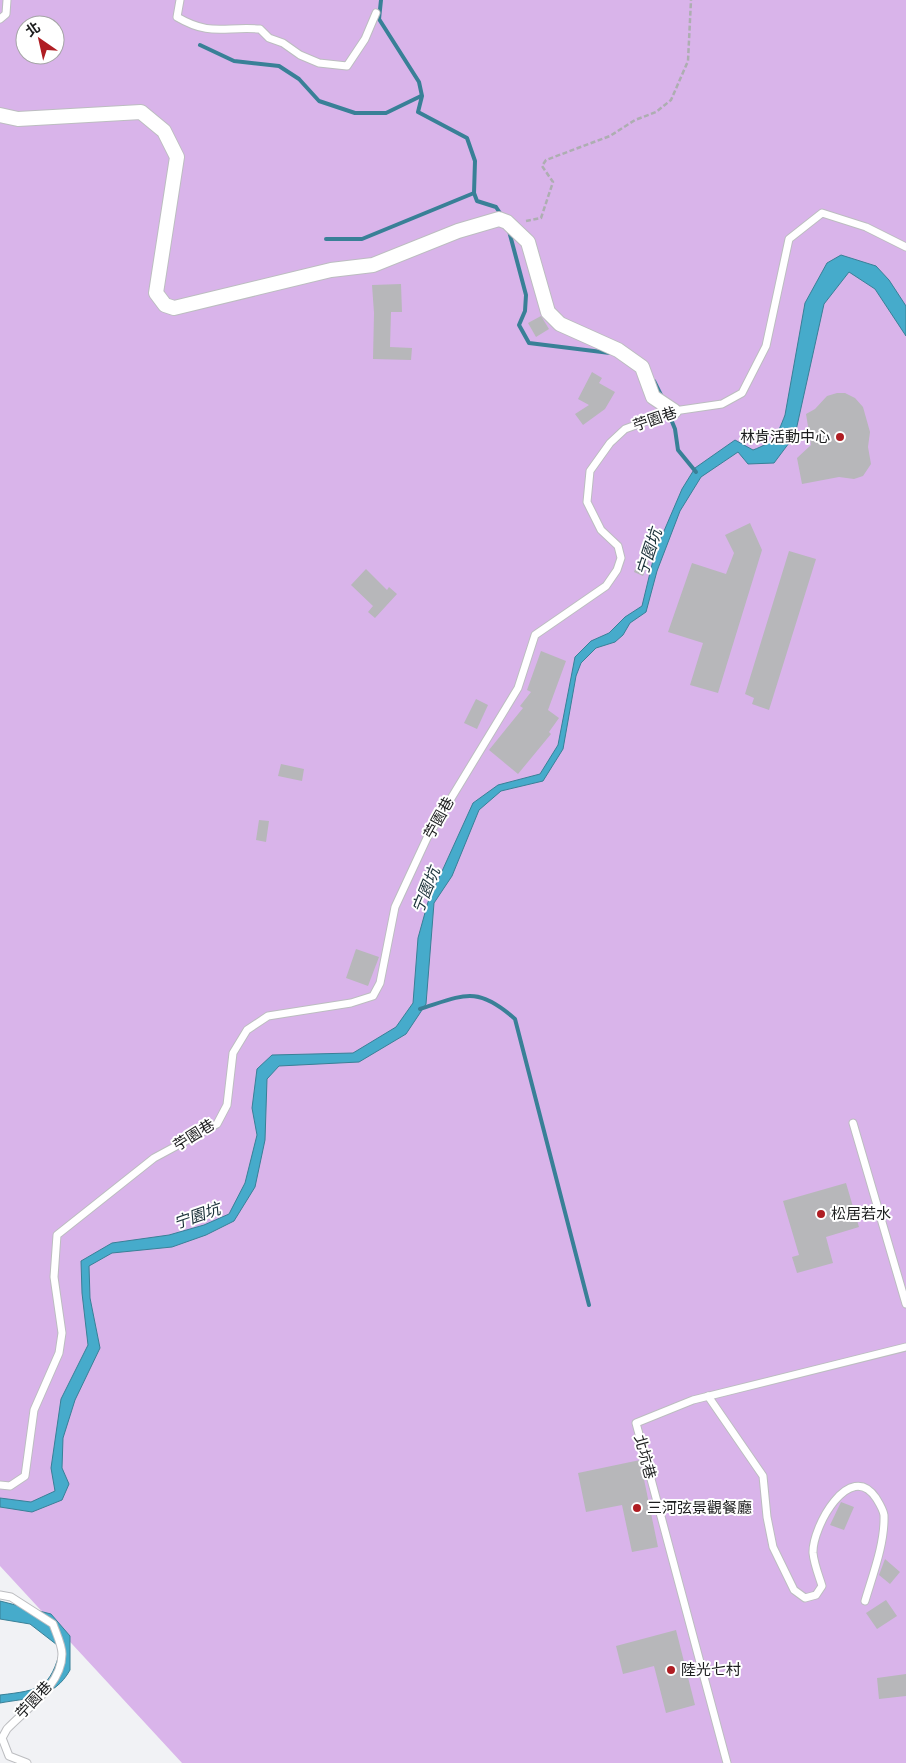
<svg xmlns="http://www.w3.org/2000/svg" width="906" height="1763" font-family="'Fira Sans','Noto Sans TC',sans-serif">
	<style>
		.green { fill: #d9b4ea; fill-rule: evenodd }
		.water { fill: #46abcb; stroke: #398097 }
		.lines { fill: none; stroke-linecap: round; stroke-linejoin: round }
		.stream { stroke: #398097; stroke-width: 4 }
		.building { fill: #b7b7ba }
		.lane-casing { stroke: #bcbdc0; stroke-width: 9 }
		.street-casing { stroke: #bcbdc0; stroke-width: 16 }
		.path { stroke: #adaeb1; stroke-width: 2.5; stroke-dasharray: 5 2.5; stroke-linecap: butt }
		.lane { stroke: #fff; stroke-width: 7 }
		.street { stroke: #fff; stroke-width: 14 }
		.poi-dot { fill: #af1d23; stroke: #fff; stroke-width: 2 }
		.labels { text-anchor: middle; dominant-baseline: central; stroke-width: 4; stroke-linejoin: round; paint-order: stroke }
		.street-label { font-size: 15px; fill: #1c1d1e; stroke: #fff }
		.poi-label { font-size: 15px; fill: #1c1d1e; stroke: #fff; text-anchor: start }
		.water-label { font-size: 16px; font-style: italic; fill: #182f37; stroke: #fff }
	</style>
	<rect width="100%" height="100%" fill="#f1f2f5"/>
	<path class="green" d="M0 0H906V1763H182L0 1566ZM25 25H55V55H25Z"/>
	<g class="water">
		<path d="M841 255 876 266 889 280 906 306V336L875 289 849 272 824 304 795 435 774 463 748 464 738 452 701 477 680 511 657 571 646 612 630 623 623 635 615 642 596 648 581 663 576 676 563 749 543 781 501 791 479 810 452 876 434 903 426 1004 406 1034 359 1062 279 1066 267 1079 265 1140 255 1187 234 1221 206 1235 172 1247 112 1253 89 1266 90 1298 100 1348 75 1400 63 1438 62 1468 69 1484 62 1500 32 1512 0 1507V1498L31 1502 55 1491 51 1468 61 1399 88 1345 82 1293 81 1261 112 1243 169 1235 204 1225 229 1214 245 1183 257 1135 252 1108 257 1069 272 1055 353 1053 396 1027 413 1003 418 938 428 902 473 803 498 785 540 774 558 745 575 657 591 641 609 633 625 617 642 606 655 552 682 489 695 468 735 440 753 450C774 442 777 436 785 415L805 303 827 263Z"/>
		<path d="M0 1601 51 1614 70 1636V1670C54 1699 27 1698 0 1703V1695C41 1690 50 1689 61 1648L30 1624 0 1619Z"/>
	</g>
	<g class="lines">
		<g class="stream">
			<polyline points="381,0 379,19 419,82 422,96 418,112 467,138 475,161 474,193 477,201 496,207 502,216"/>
			<polyline points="200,45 234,61 279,66 299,79 319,101 355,113 386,113 421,96"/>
			<polyline points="509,231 526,295 525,311 519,325 529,343 610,353"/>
			<polyline points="326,239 362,239 474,193"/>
			<polyline points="654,381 662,397"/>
			<polyline points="668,412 675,429 678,450 696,472"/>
			<path d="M420 1009C464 995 477 985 515 1019L589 1305"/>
		</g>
	</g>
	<g class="building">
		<polygon points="401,284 402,312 391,312 390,347 412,348 411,360 373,359 374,313 372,285"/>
		<polygon points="541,316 549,329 536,337 528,323"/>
		<polygon points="592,372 602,378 599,383 615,392 605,409 583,425 575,414 589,405 578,399"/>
		<polygon points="837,393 845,393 855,398 863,407 870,432 868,447 871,464 863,476 854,479 839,477 802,484 797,458 811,445 806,414 815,409 827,396"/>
		<polygon points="750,523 762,550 718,693 690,685 703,643 668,632 692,563 726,574 734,553 725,535"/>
		<polygon points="789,551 816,559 769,710 752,704 754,698 745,694"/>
		<polygon points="639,559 649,562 643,576 634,572"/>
		<polygon points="366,569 387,590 389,587 397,594 375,618 368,612 373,606 351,585"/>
		<polygon points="541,651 566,661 548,710 559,718 549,732 551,734 518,774 489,750 523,708 520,706 531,692 527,690"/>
		<polygon points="476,699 488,705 477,729 464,723"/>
		<polygon points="281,764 304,769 302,781 278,776"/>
		<polygon points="259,820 269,821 266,842 256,840"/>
		<polygon points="356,949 379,957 368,986 346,978"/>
		<polygon points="846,1183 859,1227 826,1237 833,1263 797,1273 792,1257 799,1255 783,1201"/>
		<polygon points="640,1460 658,1547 632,1552 622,1505 586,1512 578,1473"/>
		<polygon points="841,1502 854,1507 844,1530 830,1525"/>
		<polygon points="885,1559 900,1572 890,1584 879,1575"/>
		<polygon points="886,1600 897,1616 877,1629 866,1613"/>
		<polygon points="676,1630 695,1705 666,1713 654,1666 623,1674 616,1646"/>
		<polygon points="906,1674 906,1696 879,1699 877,1678"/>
	</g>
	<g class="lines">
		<g class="lane-casing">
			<g id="lane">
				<path d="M180 0 177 17C211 37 224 26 260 29L269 38 283 43 300 55 319 63 347 66 365 39 376 13"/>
				<polyline points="0,19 6,14 7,0"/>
				<polyline points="853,1123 906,1304"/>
				<path d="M708 1396 763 1476 767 1517 773 1547 794 1590 805 1598 816 1595 822 1586C819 1576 814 1564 813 1553 812 1527 850 1459 876 1498 879 1503 883 1509 884 1515 885 1543 873 1574 865 1601"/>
				<polyline points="0,1485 10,1486 25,1476 34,1410 59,1353 62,1333 54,1277 57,1235 154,1158 217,1124 227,1105 233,1053 247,1030 268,1016 351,1003 373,996 380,983 395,907 427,838 518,688 535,635 606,586 617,570 621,558 618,546 601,530 587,502 590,471 610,443 625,429 674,411 722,404 742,393 766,346 789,239 822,213 866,227 906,247"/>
				<path d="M0 1595 11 1597 53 1624C56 1633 62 1645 62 1654 62 1685 27 1708 7 1729L2 1738 9 1756 27 1763"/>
				<polyline points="727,1763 636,1423 693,1400 906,1347"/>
			</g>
		</g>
		<g class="street-casing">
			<polyline id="street" points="0,115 18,119 141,112 164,131 177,157 156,293 165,305 174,308 331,270 373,265 458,231 499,219 507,222 528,242 548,312 560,324 618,350 642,367 653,397 674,411"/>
		</g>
		<polyline class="path" points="526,221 541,218 553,182 542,166 546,160 610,136 635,120 656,112 671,100 688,61 691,0"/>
		<use href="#lane" class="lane"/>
		<use href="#street" class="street"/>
	</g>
	<g class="poi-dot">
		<circle cx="840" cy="437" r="5"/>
		<circle cx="821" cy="1214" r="5"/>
		<circle cx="637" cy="1508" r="5"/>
		<circle cx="671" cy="1670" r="5"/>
	</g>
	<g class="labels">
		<g class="street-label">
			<text transform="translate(655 419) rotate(-19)">苧園巷</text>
			<text transform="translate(439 818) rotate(-61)">苧園巷</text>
			<text transform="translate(194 1135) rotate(-32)">苧園巷</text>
			<text transform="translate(645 1457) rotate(75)">北坑巷</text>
			<text transform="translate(34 1700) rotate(-47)">苧園巷</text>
		</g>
		<g class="poi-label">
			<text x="830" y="437" text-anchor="end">林肯活動中心</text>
			<text x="831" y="1214">松居若水</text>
			<text x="647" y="1508">三河弦景觀餐廳</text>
			<text x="681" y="1670">陸光七村</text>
		</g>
		<g class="water-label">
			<text transform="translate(649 552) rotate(-72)">宁園坑</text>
			<text transform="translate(426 890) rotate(-68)">宁園坑</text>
			<text transform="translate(197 1216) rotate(-19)">宁園坑</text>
		</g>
	</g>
	<g transform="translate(40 40) rotate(326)"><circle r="24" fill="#ffffff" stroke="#a4a5a5"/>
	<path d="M0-4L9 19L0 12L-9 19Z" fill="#af1d23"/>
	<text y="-8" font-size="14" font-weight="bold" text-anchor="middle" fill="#1c1d1e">北</text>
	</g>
</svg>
